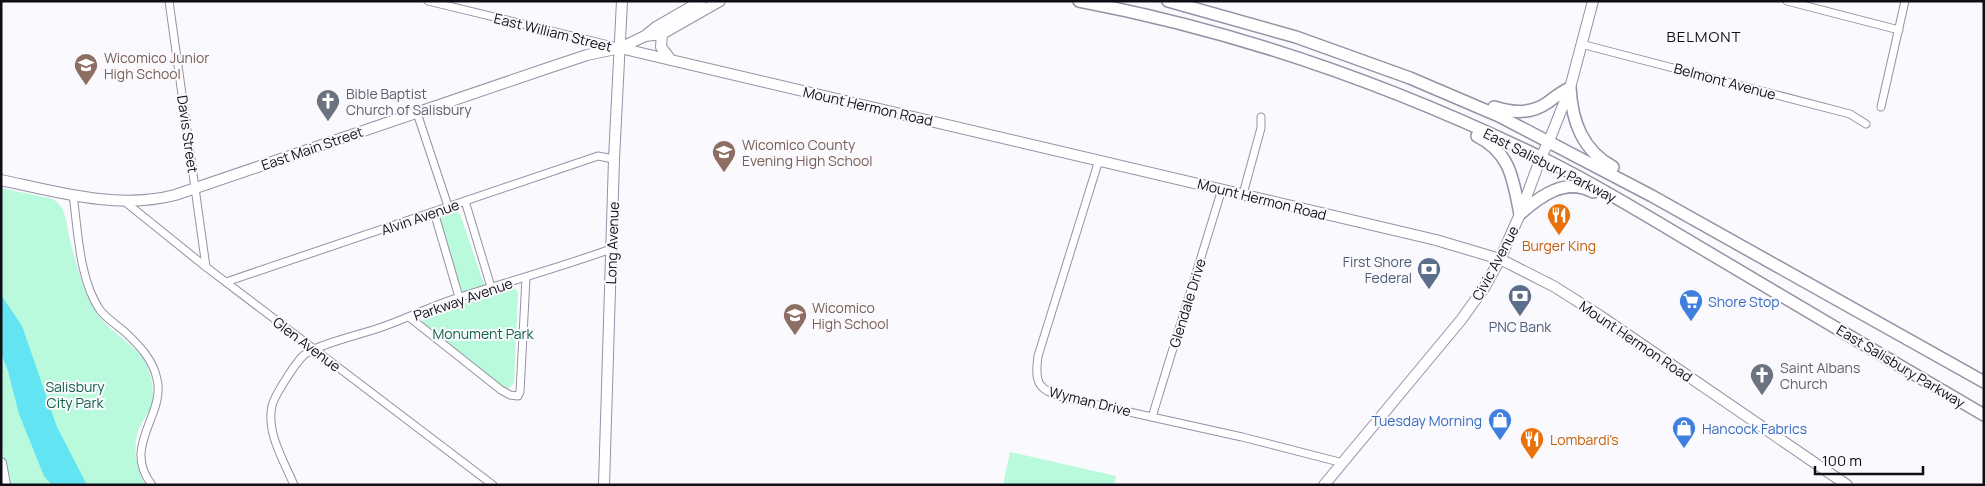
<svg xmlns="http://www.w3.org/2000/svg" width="1985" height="486" font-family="Manrope,sans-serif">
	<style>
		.green { fill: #b8fadb }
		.water { fill: #62e4f2 }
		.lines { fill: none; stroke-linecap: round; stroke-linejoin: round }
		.street-casing { stroke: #9790a7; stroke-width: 9 }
		.secondary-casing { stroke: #9790a7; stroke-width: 12 }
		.primary-casing { stroke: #9790a7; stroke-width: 14 }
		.street { stroke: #fff; stroke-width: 7 }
		.secondary { stroke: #fff; stroke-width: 10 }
		.primary { stroke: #fff; stroke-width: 11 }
		.labels { text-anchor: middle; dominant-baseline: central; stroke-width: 4; stroke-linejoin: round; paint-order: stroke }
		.street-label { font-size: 14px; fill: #0f0d15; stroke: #faf9fd }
		.education-label { font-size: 14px; fill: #785e54; stroke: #faf9fd; text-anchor: start }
		.worship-label { font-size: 14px; fill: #5b616d; stroke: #faf9fd; text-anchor: start }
		.food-label { font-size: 14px; fill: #c56008; stroke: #faf9fd }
		.service-label { font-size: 14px; fill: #4e5e75; stroke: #faf9fd; text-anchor: end }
		.shop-label { font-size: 14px; fill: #366cbe; stroke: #faf9fd; text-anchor: start }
		.park-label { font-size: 14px; fill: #126247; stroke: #faf9fd }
		.neighbourhood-label { font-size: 15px; letter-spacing: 1px; fill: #0f0d15; stroke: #faf9fd }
	</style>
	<rect width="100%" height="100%" fill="#faf9fd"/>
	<g class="green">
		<path d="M1 188 53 199C57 202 60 205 63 210 67 221 68 233 71 244 76 263 81 283 90 301 109 343 153 341 153 395 153 408 146 415 140 426 132 444 135 469 146 485H10L1 447Z"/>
		<polygon points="456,211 460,214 484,284 484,286 463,293 438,222 439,216"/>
		<polygon points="510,288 516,289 518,294 514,383 508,389 504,389 421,323 424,318"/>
		<polygon points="1010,452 1116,476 1114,485 1003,485"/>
	</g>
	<polygon class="water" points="1,295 22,326 57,427 87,485 52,485 44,476 19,414 8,371 1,353"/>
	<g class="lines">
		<g class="street-casing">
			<g id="street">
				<polyline points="169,1 206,267"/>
				<polyline points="428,1 617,47"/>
				<polyline points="1787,1 1899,30"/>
				<polyline points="1581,44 1850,114 1866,124"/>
				<polyline points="1881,107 1905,1"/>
				<polyline points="417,113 448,206"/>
				<path d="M1099 160 1038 356C1034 385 1039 390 1066 398L1242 437 1343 463"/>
				<polyline points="1243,194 1261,128 1261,117"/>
				<path d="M73 195C78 230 79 280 100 310 107 319 117 325 126 333 140 346 153 360 157 379 166 415 121 446 152 485"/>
				<polyline points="124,201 206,267 493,485"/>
				<polyline points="465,201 491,287"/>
				<polyline points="434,212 459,297"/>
				<polyline points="226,282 598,156 614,159"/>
				<polyline points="409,317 501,390 510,395 518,396 520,392 526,278"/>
				<polyline points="1152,417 1222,189"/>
				<path d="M294 485C284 461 266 433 272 406 274 396 296 362 304 355 318 344 363 334 382 327 408 318 433 305 460 297 511 281 561 267 611 249"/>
			</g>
		</g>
		<g class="secondary-casing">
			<g id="secondary">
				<polyline points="662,34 661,47 671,60"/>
				<polyline points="645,36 662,34 720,1"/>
				<polyline points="620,48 1436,240 1500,259 1555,287 1599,315 1847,485"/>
				<path d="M1 180C57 192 118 210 175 195L548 68 587 55 620 48 645 36 656 27 701 1"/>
				<polyline points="1,463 5,485"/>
				<polyline points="604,485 614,159 622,1"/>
				<polyline points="1324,485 1461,320 1484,288 1500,259 1520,214 1541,157 1549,141 1570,88 1593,1"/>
			</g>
		</g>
		<g class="primary-casing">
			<g id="primary">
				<path d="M1079 1C1238 31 1394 86 1540 157 1597 185 1652 219 1706 251 1799 306 1891 361 1984 415"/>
				<polyline points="1168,1 1296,37 1410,78 1499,116 1652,196 1984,382"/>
				<path d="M1494 107C1512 113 1531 114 1547 103 1555 97 1561 92 1570 88 1572 121 1582 150 1613 167"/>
				<path d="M1477 136C1511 153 1513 180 1520 214 1540 196 1566 177 1593 192"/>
			</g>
		</g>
		<use href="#street" class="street"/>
		<use href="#secondary" class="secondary"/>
		<use href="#primary" class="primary"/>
	</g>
	<defs>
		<g id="school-pin" transform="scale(1.25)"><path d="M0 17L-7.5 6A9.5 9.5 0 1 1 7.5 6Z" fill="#8d6e63" stroke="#faf9fd"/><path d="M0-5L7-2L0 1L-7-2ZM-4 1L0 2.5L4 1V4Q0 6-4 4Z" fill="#fff"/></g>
		<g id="church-pin" transform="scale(1.25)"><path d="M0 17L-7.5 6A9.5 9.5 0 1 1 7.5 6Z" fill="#6b7280" stroke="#faf9fd"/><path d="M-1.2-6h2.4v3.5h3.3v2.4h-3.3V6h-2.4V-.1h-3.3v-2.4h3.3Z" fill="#fff"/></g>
		<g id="restaurant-pin" transform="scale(1.25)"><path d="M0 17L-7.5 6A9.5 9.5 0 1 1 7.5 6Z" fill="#e8710a" stroke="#faf9fd"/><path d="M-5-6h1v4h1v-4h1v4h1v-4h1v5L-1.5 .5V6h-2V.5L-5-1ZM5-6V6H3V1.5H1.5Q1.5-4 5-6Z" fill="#fff"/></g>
		<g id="bank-pin" transform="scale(1.25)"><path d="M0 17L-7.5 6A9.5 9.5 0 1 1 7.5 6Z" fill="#5c6f8a" stroke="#faf9fd"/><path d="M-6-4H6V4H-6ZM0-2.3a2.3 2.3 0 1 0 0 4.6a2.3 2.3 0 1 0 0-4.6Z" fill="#fff"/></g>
		<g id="supermarket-pin" transform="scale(1.25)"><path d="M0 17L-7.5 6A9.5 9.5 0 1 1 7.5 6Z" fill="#3f7fe0" stroke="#faf9fd"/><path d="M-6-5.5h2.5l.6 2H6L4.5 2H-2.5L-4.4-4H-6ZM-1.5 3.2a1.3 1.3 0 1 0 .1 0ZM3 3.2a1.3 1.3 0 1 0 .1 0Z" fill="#fff"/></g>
		<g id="shop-pin" transform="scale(1.25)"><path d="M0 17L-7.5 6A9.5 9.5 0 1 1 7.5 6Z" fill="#3f7fe0" stroke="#faf9fd"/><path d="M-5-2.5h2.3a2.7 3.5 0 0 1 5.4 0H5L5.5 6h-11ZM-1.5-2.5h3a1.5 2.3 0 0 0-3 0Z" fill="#fff"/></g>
	</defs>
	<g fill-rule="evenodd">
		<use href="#school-pin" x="86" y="65"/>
		<use href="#church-pin" x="328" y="101"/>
		<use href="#school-pin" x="724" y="152"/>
		<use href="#restaurant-pin" x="1559" y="215"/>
		<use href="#bank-pin" x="1429" y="269"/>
		<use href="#bank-pin" x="1520" y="296"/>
		<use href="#supermarket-pin" x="1691" y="301"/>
		<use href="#school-pin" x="795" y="315"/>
		<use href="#church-pin" x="1762" y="375"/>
		<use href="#shop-pin" x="1500" y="420"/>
		<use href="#shop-pin" x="1684" y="428"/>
		<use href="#restaurant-pin" x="1532" y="439"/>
	</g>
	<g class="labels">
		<g class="street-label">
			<text transform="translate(553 32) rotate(14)">East William Street</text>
			<text transform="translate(1725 81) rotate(15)">Belmont Avenue</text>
			<text transform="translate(868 106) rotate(13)">Mount Hermon Road</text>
			<text transform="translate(188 134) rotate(82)">Davis Street</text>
			<text transform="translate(312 148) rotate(-19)">East Main Street</text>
			<text transform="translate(1550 165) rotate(27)">East Salisbury Parkway</text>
			<text transform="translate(1262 199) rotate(14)">Mount Hermon Road</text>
			<text transform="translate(420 217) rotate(-19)">Alvin Avenue</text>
			<text transform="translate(612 243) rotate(-88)">Long Avenue</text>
			<text transform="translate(1495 263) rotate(-62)">Civic Avenue</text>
			<text transform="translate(463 299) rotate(-19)">Parkway Avenue</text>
			<text transform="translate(1187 303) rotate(-73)">Glendale Drive</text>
			<text transform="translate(1636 341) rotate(34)">Mount Hermon Road</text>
			<text transform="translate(307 344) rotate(37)">Glen Avenue</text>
			<text transform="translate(1901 366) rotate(31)">East Salisbury Parkway</text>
			<text transform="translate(1090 401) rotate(14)">Wyman Drive</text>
		</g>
		<g class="education-label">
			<text x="104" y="57">Wicomico Junior<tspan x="104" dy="16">High School</tspan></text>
			<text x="742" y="144">Wicomico County<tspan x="742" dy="16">Evening High School</tspan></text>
			<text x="812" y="307">Wicomico<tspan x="812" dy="16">High School</tspan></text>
		</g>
		<g class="worship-label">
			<text x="346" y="93">Bible Baptist<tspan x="346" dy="16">Church of Salisbury</tspan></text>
			<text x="1780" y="367">Saint Albans<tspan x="1780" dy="16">Church</tspan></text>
		</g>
		<g class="food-label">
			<text x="1559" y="245">Burger King</text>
			<text x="1550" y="439" text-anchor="start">Lombardi's</text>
		</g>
		<g class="service-label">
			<text x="1412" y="261">First Shore<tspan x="1412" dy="16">Federal</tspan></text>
			<text x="1520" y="326" text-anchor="middle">PNC Bank</text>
		</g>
		<g class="shop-label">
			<text x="1708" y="301">Shore Stop</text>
			<text x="1482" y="420" text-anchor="end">Tuesday Morning</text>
			<text x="1702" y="428">Hancock Fabrics</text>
		</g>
		<g class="park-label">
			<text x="483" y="333">Monument Park</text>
			<text x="75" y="386">Salisbury<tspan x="75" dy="16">City Park</tspan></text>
		</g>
		<g class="neighbourhood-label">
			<text x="1704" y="36">BELMONT</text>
		</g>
	</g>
	<rect width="1985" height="486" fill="none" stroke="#0f0d15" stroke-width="5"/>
	<path d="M1815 466v8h108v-8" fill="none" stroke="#0f0d15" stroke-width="2.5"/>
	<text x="1822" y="466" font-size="15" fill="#0f0d15" stroke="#faf9fd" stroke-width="4" paint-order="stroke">100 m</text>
</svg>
